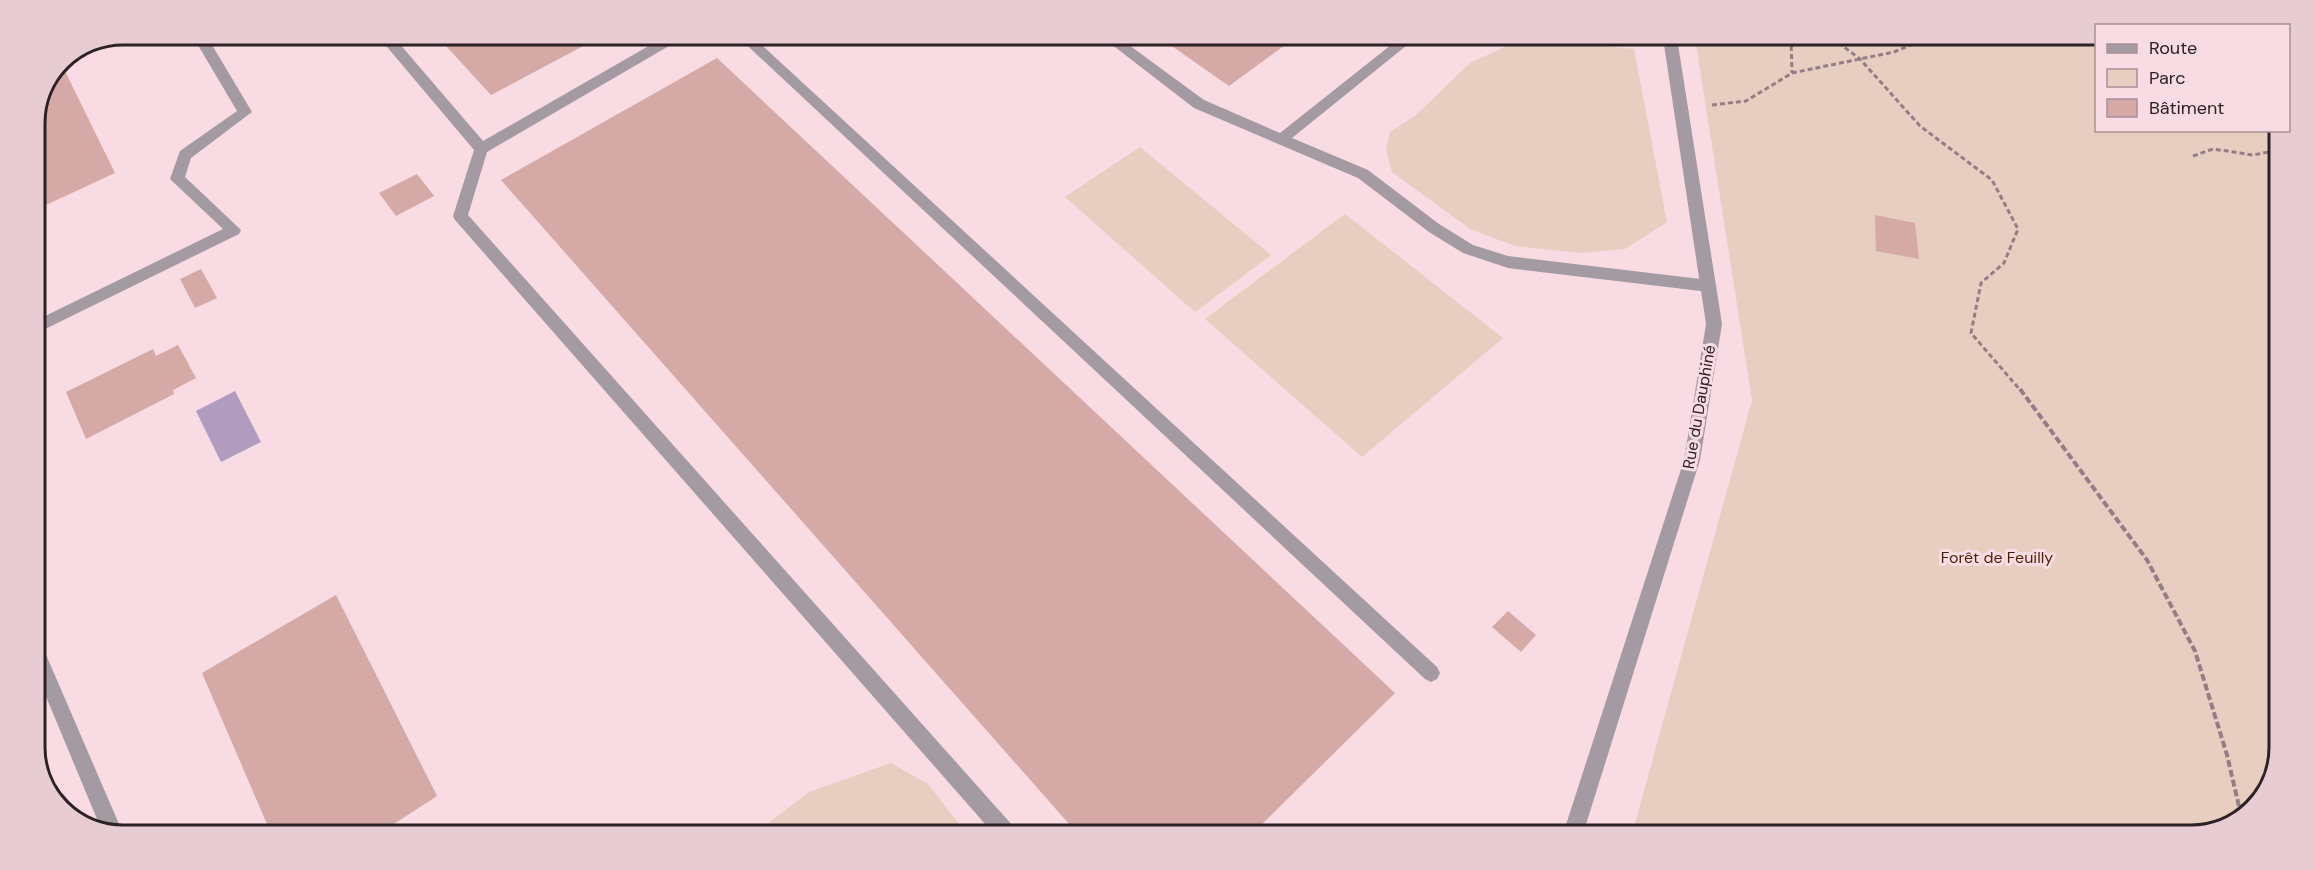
<svg xmlns="http://www.w3.org/2000/svg" width="2314" height="870" font-family="'DM Sans',sans-serif">
	<style>
		.green { fill: #e8cec1 }
		.water { fill: #af9cbf }
		.building { fill: #d5a9a5 }
		.lines { fill: none; stroke-linecap: round; stroke-linejoin: round }
		.path-far1 { stroke: #927e84; stroke-width: 3; stroke-dasharray: 5 3; stroke-linecap: butt }
		.path { stroke: #927e84; stroke-width: 4; stroke-dasharray: 7 3; stroke-linecap: butt }
		.service { fill: #a49aa1; fill-rule: evenodd }
		.minor { fill: #a49aa1; fill-rule: evenodd }
		.tertiary { fill: #a49aa1; fill-rule: evenodd }
		.labels { text-anchor: middle; dominant-baseline: central; stroke-width: 6; stroke-linejoin: round; paint-order: stroke }
		.street-label { font-size: 16px; fill: #2c2124; stroke: #f8dbe3 }
		.park-label { font-size: 16px; fill: #501f01; stroke: #f8dbe3 }
		.rim { fill: none; stroke: #2c2124; stroke-width: 3 }
	</style>
	<rect width="100%" height="100%" fill="#f8dbe3"/>
	<g class="green">
		<polygon points="1524,38 1634,49 1667,222 1625,249 1580,253 1515,246 1470,229 1392,172 1386,150 1390,132 1415,116 1470,63"/>
		<polygon points="1695,38 2096,39 2096,130 2279,131 2275,776 2240,820 2191,835 1632,834 1752,400"/>
		<polygon points="1140,147 1271,255 1195,312 1065,197"/>
		<polygon points="1345,214 1503,338 1362,457 1205,319"/>
		<polygon points="891,763 928,784 966,833 757,832 809,792"/>
	</g>
	<polygon class="water" points="235,391 261,442 221,462 196,411"/>
	<g class="building">
		<polygon points="436,35 602,36 491,95"/>
		<polygon points="1159,37 1296,37 1229,86"/>
		<polygon points="717,58 1395,693 1253,833 1077,833 501,180"/>
		<polygon points="60,61 115,173 35,210 35,118"/>
		<polygon points="417,174 434,196 396,216 379,193"/>
		<polygon points="1875,215 1915,223 1919,259 1876,251"/>
		<polygon points="201,269 217,298 195,308 180,279"/>
		<polygon points="178,345 196,378 173,390 174,394 86,439 66,392 153,349 156,356"/>
		<polygon points="336,595 437,796 383,831 270,831 202,673"/>
		<polygon points="1508,611 1536,635 1521,652 1492,627"/>
	</g>
	<g class="lines">
		<g class="path-far1">
			<polyline points="1791,38 1792,73"/>
			<polyline points="1832,38 1860,59 1920,126 1992,180 2018,229 2004,263 1981,283 1971,333 2021,391"/>
			<polyline points="1712,105 1746,101 1792,73 1894,52 1925,39"/>
			<polyline points="2193,156 2213,149 2253,155 2279,150"/>
		</g>
		<polyline class="path" points="2020,389 2147,560 2195,651 2227,755 2242,819"/>
		<g class="service">
			<polygon points="192,35 206,35 252,112 191,158 185,177 241,230 239,234 35,334 35,321 223,229 170,179 180,151 237,111"/>
			<polygon points="377,35 392,35 483,141 666,36 683,36 681,39 487,152 468,215 1013,826 1016,833 993,833 455,220 453,216 474,150"/>
			<polygon points="737,36 752,36 1437,667 1440,673 1437,679 1431,682 1425,679"/>
			<polygon points="1102,37 1118,37 1204,100 1280,133 1401,37 1417,37 1292,138 1368,170 1439,224 1473,245 1508,256 1709,280 1717,286 1709,292 1508,268 1463,253 1429,232 1358,178 1194,108"/>
		</g>
		<polygon class="minor" points="35,641 41,643 122,831 102,831 35,670"/>
		<polygon class="tertiary" points="1663,38 1677,38 1722,324 1700,460 1583,834 1563,834 1684,460 1706,324"/>
	</g>
	<g class="labels">
		<g class="street-label">
			<text transform="translate(1699 407) rotate(-80)">Rue du Dauphiné</text>
		</g>
		<g class="park-label">
			<text x="1997" y="557">Forêt de Feuilly</text>
		</g>
	</g>
	<path d="M0 0H2314V870H0ZM123 45H2191A78 78 0 0 1 2269 123V747A78 78 0 0 1 2191 825H123A78 78 0 0 1 45 747V123A78 78 0 0 1 123 45Z" fill="#e8ccd4" fill-rule="evenodd"/>
	<path class="rim" d="M123 45H2191A78 78 0 0 1 2269 123V747A78 78 0 0 1 2191 825H123A78 78 0 0 1 45 747V123A78 78 0 0 1 123 45Z"/>
	<rect x="2095" y="24" width="195" height="108" fill="#f8dbe3" stroke="#a69197" stroke-width="1.5"/>
	<rect x="2107" y="44" width="30" height="9" fill="#a49aa1" stroke="#a69197" stroke-width="1.5"/>
	<text x="2149" y="54" font-size="18" fill="#2c2124">Route</text>
	<rect x="2107" y="69" width="30" height="18" fill="#e8cec1" stroke="#a69197" stroke-width="1.5"/>
	<text x="2149" y="84" font-size="18" fill="#2c2124">Parc</text>
	<rect x="2107" y="99" width="30" height="18" fill="#d5a9a5" stroke="#a69197" stroke-width="1.5"/>
	<text x="2149" y="114" font-size="18" fill="#2c2124">Bâtiment</text>
</svg>
